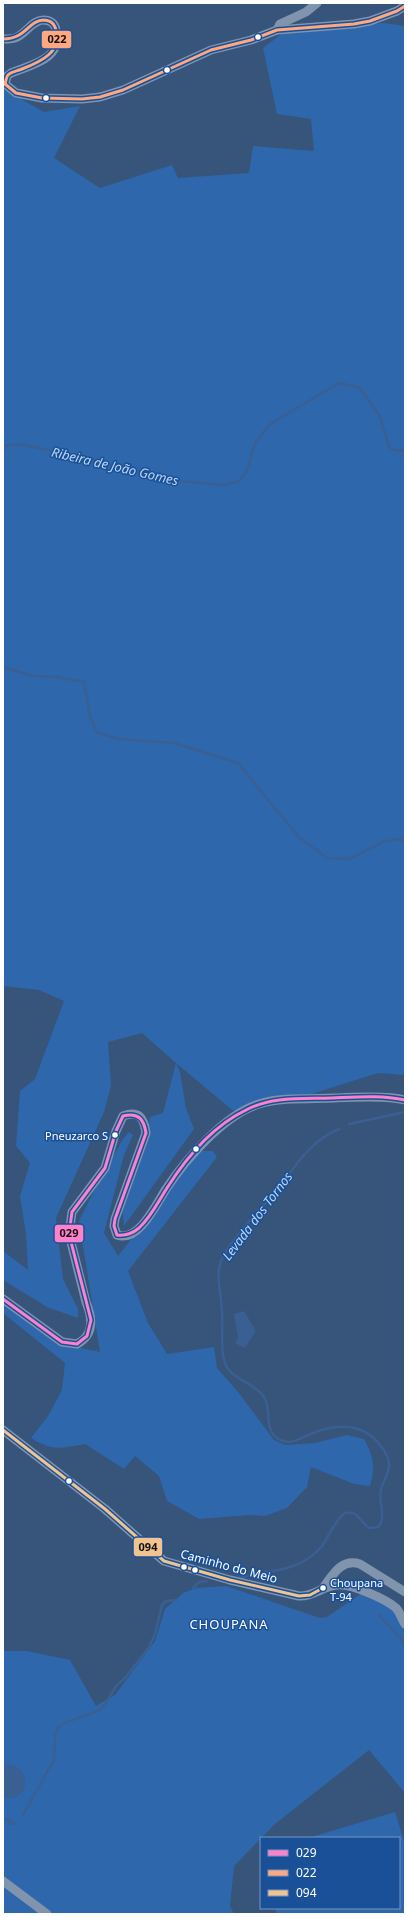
<svg xmlns="http://www.w3.org/2000/svg" width="408" height="1917" font-family="'Noto Sans',sans-serif">
	<style>
		.green { fill: #2f67ac }
		.water { fill: #3a5f92 }
		.lines { fill: none; stroke-linecap: round; stroke-linejoin: round }
		.stream { stroke: #3a5f92; stroke-width: 2.5 }
		.minor { stroke: #8094ad; stroke-width: 9 }
		.bus-1-casing { stroke: #1a5097; stroke-width: 6 }
		.bus-2-casing { stroke: #1a5097; stroke-width: 6 }
		.bus-3-casing { stroke: #1a5097; stroke-width: 6 }
		.bus-1 { stroke: #ff80cb; stroke-width: 3 }
		.bus-2 { stroke: #ffa880; stroke-width: 3 }
		.bus-3 { stroke: #f1c38e; stroke-width: 3 }
		.bus-dot { fill: #fff; stroke: #1a5097; stroke-width: 1.5 }
		.labels { text-anchor: middle; dominant-baseline: central; stroke-width: 3; stroke-linejoin: round; paint-order: stroke }
		.bus-label { font-size: 11px; fill: #fff; stroke: #1a5097; text-anchor: end }
		.street-label { font-size: 12px; fill: #fff; stroke: #1a5097 }
		.water-label { font-size: 13px; font-style: italic; fill: #bad6f7; stroke: #1a5097 }
		.neighbourhood-label { font-size: 13px; letter-spacing: 1px; fill: #fff; stroke: #1a5097 }
		.line-badge { stroke: #1a5097; stroke-width: 1.5 }
		.pale-badge-label { font-size: 11px; text-anchor: middle; font-weight: bold; fill: #111 }
	</style>
	<rect width="100%" height="100%" fill="#37547a"/>
	<g class="green">
		<polygon points="384,23 405,26 405,1075 378,1073 296,1099 237,1114 176,1063 180,1072 186,1108 194,1129 124,1226 122,1209 144,1152 150,1117 163,1113 176,1063 142,1033 108,1042 111,1086 104,1112 56,1218 63,1279 78,1309 78,1318 47,1307 3,1280 3,1251 28,1270 26,1234 20,1196 30,1163 16,1146 20,1091 35,1079 64,1001 39,990 3,986 3,91 5,90 44,112 80,106 54,158 100,188 172,165 178,178 249,173 253,146 314,151 311,119 277,114 263,48 284,32"/>
		<path d="M129 1132 133 1135 124 1155 104 1233 118 1256 199 1151H213L217 1157 128 1271 148 1323 167 1354 214 1347 217 1368 238 1392 274 1440 285 1445 315 1443 347 1435 364 1439C373 1456 376 1466 370 1486L354 1484 311 1467 307 1487 287 1508 265 1516 250 1515 199 1519 167 1501 159 1476 135 1456 124 1469 85 1444C60 1448 54 1452 31 1438L48 1416 62 1390 65 1363 3 1313V1303L72 1346 100 1352 79 1221 99 1181 123 1139Z"/>
		<polygon points="226,1586 320,1618 327,1617 365,1591 397,1609 405,1624 405,1793 369,1750 275,1824 234,1866 230,1906 234,1914 3,1914 3,1651 27,1651 70,1660 96,1706 115,1695 144,1656 155,1641 165,1609 183,1593 196,1588"/>
		<polygon points="395,1812 405,1844 405,1914 277,1914 275,1908 399,1908 399,1838 308,1838"/>
	</g>
	<g class="water">
		<polygon points="244,1311 256,1331 245,1348 235,1343 238,1338 234,1314"/>
		<path d="M9 1764C35 1770 28 1803 3 1798V1765Z"/>
	</g>
	<g class="lines">
		<g class="stream">
			<polyline points="3,446 20,444 98,461 170,480 223,485 239,481 247,471 255,443 270,424 339,383 360,388 379,415 390,449 405,451"/>
			<polyline points="3,451 5,449 4,446"/>
			<polyline points="3,667 33,676 57,677 84,682 90,717 97,732 118,739 174,743 238,763 298,836 327,858 349,859 383,842 399,839 405,842"/>
			<polyline points="349,1124 405,1112"/>
			<path d="M240 1578C269 1570 301 1572 322 1546 329 1536 335 1520 345 1513 358 1510 360 1522 369 1528L378 1527C388 1516 376 1499 382 1486 390 1468 394 1463 380 1445 361 1421 334 1424 308 1435 299 1439 291 1445 280 1440 262 1430 273 1411 264 1397 256 1384 237 1381 228 1369 225 1365 224 1360 223 1355 221 1341 223 1327 222 1313 222 1297 215 1276 221 1261 228 1244 251 1220 263 1205L271 1199C291 1173 307 1142 339 1129"/>
			<polyline points="193,1588 199,1582 207,1581"/>
			<polyline points="379,1615 403,1641 405,1650"/>
			<polyline points="23,1815 54,1760 55,1735 58,1727 67,1722 98,1711 104,1706 116,1686 126,1677 149,1647 155,1634 162,1605 166,1601 177,1600"/>
			<polyline points="3,1819 10,1820 10,1823 16,1824"/>
		</g>
		<g class="minor">
			<polyline points="277,30 280,24 306,12 317,3"/>
			<path d="M3 39C7 39 12 39 15 38 26 34 32 20 43 20 50 20 55 23 56 30 63 59 33 64 11 73L7 76 5 84"/>
			<polyline points="5,84 16,93 42,98 82,99 100,97 123,90 211,50 251,40 277,30 354,24 370,21 397,11 405,6"/>
			<path d="M3 1299 62 1342 77 1344C94 1335 93 1319 86 1302L69 1234 72 1212 105 1168 116 1131 123 1116C139 1110 144 1118 146 1133L115 1219 114 1226 117 1235C138 1243 156 1205 166 1189 186 1159 224 1115 259 1104 281 1097 312 1099 335 1098 354 1097 387 1095 405 1100"/>
			<path d="M3 1430 105 1509 164 1561 230 1580 299 1596C313 1597 323 1586 337 1585 350 1583 386 1599 396 1608 400 1612 402 1620 405 1624"/>
			<path d="M323 1588C333 1575 341 1558 360 1564L405 1592"/>
			<polyline points="3,1881 47,1914"/>
		</g>
		<g class="bus-1-casing">
			<path id="bus-1" d="M3 1299 62 1342 77 1344 87 1336 91 1320 69 1234 72 1212 105 1168 116 1131 123 1116C138 1112 144 1119 146 1133L115 1219 114 1226 117 1235C126 1236 132 1234 139 1228 151 1217 158 1202 167 1188 186 1158 213 1126 246 1110 272 1096 303 1099 332 1098 357 1097 381 1095 405 1100"/>
		</g>
		<g class="bus-2-casing">
			<g id="bus-2">
				<path d="M3 39C26 39 28 21 43 20 48 20 53 22 55 27 64 52 40 62 22 69 17 71 11 72 8 75 6 77 6 81 5 84"/>
				<polyline points="5,84 16,93 42,98 82,99 100,97 123,90 211,50 251,40 277,30 354,24 370,21 397,11 405,6"/>
			</g>
		</g>
		<g class="bus-3-casing">
			<polyline id="bus-3" points="3,1430 105,1509 164,1561 230,1580 299,1596 310,1595 323,1588"/>
		</g>
		<use href="#bus-1" class="bus-1"/>
		<use href="#bus-2" class="bus-2"/>
		<use href="#bus-3" class="bus-3"/>
	</g>
	<g class="bus-dot">
		<circle cx="258" cy="37" r="3.5"/>
		<circle cx="167" cy="70" r="3.5"/>
		<circle cx="46" cy="98" r="3.5"/>
		<circle cx="115" cy="1135" r="3.5"/>
		<circle cx="196" cy="1149" r="3.5"/>
		<circle cx="69" cy="1481" r="3.5"/>
		<circle cx="184" cy="1567" r="3.5"/>
		<circle cx="195" cy="1570" r="3.5"/>
		<circle cx="323" cy="1588" r="3.5"/>
	</g>
	<g class="labels">
		<g class="bus-label">
			<text x="108" y="1135">Pneuzarco S</text>
			<text x="330" y="1582" text-anchor="start">Choupana<tspan x="330" dy="14">T-94</tspan></text>
		</g>
		<g class="street-label">
			<text transform="translate(229 1566) rotate(15)">Caminho do Meio</text>
		</g>
		<g class="water-label">
			<text transform="translate(115 466) rotate(13)">Ribeira de João Gomes</text>
			<text transform="translate(257 1216) rotate(-53)">Levada dos Tornos</text>
		</g>
		<g class="neighbourhood-label">
			<text x="229" y="1624">CHOUPANA</text>
		</g>
	</g>
	<g class="line-badge">
		<rect x="41" y="30" width="31" height="19" rx="4" fill="#ffa880"/>
		<rect x="54" y="1224" width="30" height="19" rx="4" fill="#ff80cb"/>
		<rect x="133" y="1537" width="30" height="20" rx="4" fill="#f1c38e"/>
	</g>
	<g class="pale-badge-label">
		<text x="57" y="43">022</text>
		<text x="69" y="1237">029</text>
		<text x="148" y="1551">094</text>
	</g>
	<rect width="408" height="1917" fill="none" stroke="#ffffff" stroke-width="8"/>
	<rect x="260" y="1837" width="140" height="72" fill="#1a5097" stroke="#7696c1"/>
	<rect x="268" y="1850" width="20" height="6" fill="#ff80cb" stroke="#7696c1"/>
	<text x="296" y="1857" font-size="12" fill="#ffffff">029</text>
	<rect x="268" y="1870" width="20" height="6" fill="#ffa880" stroke="#7696c1"/>
	<text x="296" y="1877" font-size="12" fill="#ffffff">022</text>
	<rect x="268" y="1890" width="20" height="6" fill="#f1c38e" stroke="#7696c1"/>
	<text x="296" y="1897" font-size="12" fill="#ffffff">094</text>
</svg>
